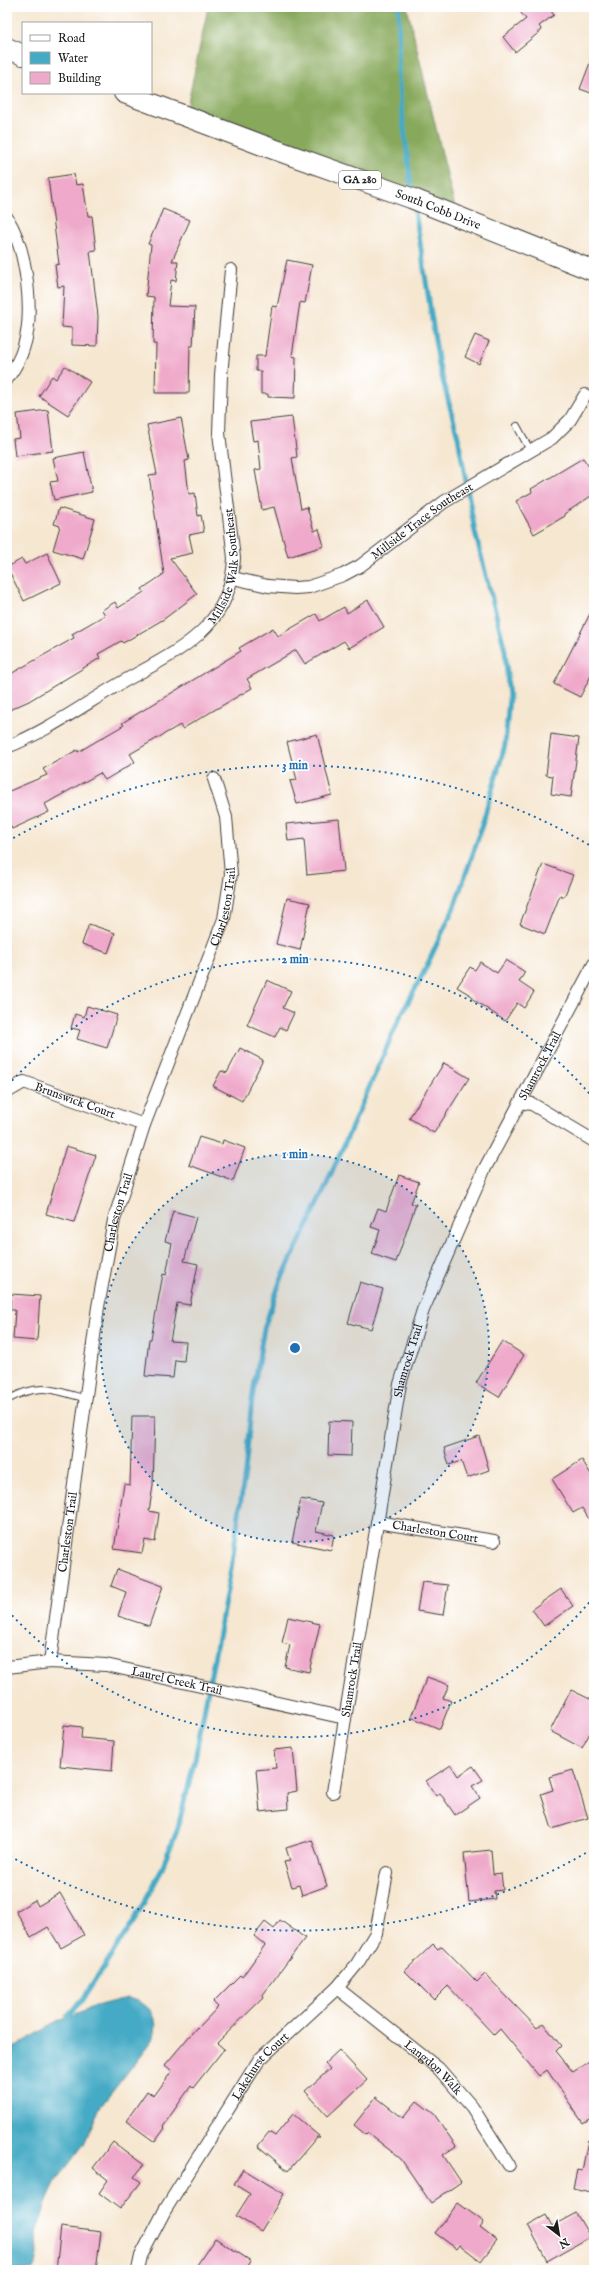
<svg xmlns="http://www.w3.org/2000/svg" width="601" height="2277" font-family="'IM FELL English',serif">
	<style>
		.forest { fill: #88a95c; stroke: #52623c }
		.water { fill: #45aac5; stroke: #306370 }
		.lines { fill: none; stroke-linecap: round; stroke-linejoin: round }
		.stream { stroke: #45aac5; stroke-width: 5 }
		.building { fill: #efaacb }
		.lane-casing { stroke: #3d3a37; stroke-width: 8 }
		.street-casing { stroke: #3d3a37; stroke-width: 14 }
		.primary-casing { stroke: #3d3a37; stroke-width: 22 }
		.lane { stroke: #fff; stroke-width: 6 }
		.street { stroke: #fff; stroke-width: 12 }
		.primary { stroke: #fff; stroke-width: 20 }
		.ring { fill: none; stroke: #1f6fb2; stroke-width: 2; stroke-dasharray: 2 4 }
		.labels { text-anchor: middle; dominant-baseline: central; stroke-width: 3.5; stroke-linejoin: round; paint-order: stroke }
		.shield { fill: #fff; stroke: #606060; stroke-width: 1 }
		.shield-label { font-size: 11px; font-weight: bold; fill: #1c1c1c }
		.street-label { font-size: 12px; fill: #1c1c1c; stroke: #fff }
		.centre { fill: #1f6fb2; stroke: #fff; stroke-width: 2 }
		.ring-label { font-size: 12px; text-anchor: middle; font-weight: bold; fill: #1f6fb2; stroke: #fff; stroke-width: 3.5; stroke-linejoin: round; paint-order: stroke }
	</style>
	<rect width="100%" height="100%" fill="#fff"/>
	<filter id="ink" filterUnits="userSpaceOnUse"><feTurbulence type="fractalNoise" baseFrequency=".025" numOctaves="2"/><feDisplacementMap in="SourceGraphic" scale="8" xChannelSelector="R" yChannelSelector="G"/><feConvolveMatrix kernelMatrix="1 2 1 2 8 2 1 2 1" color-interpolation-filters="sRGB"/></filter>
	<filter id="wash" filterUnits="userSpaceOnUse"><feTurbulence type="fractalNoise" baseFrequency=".012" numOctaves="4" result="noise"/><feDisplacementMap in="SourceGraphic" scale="16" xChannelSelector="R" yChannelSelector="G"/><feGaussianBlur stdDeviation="0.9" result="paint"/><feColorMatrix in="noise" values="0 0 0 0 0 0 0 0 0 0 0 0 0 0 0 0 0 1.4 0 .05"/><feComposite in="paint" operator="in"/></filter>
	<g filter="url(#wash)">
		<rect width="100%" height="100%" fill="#f6e7d1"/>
		<polygon class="forest" points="208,7 407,7 456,212 184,122"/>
		<path class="water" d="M128 1998C151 2004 161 2017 153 2040L101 2106 84 2144 56 2181 48 2198 36 2234 37 2255 34 2270H7V2052C48 2025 78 2008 128 1998Z"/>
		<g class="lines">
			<g class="stream">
				<polyline points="399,7 398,78 412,194"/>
				<polyline points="67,2016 83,1999 136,1917 159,1875 177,1831 195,1759 231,1569 245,1472 252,1399 264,1328 280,1282 322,1195 400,1017 423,974 454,907 478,839 505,745 509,698 505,650 475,532 458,437 439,365 414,204"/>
			</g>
		</g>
		<g id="blocks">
			<g class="building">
				<polygon points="516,7 548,7 554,15 539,26 542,30 515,52 503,37 526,19"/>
				<polygon points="593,55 594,55 594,94 580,89"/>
				<polygon points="74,174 76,185 83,184 88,216 92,216 96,250 90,251 98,316 97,346 72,345 72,328 62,327 64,286 58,287 55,265 59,264 48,178"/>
				<polygon points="163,209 190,220 172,261 178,261 176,281 171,280 168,306 195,307 193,346 190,346 189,393 155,393 156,344 153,344 154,297 146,296 151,245 148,244"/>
				<polygon points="287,260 312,265 305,303 300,302 292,356 296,357 295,398 268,397 268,394 261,394 261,371 256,371 256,356 265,356 272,306 277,307"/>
				<polygon points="475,335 489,341 479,364 465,357"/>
				<polygon points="65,366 90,382 68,415 39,396 52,376 56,379"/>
				<polygon points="48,410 53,451 15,456 13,439 20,438 17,414"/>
				<polygon points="292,417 297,457 292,458 301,509 307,507 314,531 319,529 324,546 288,557 274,507 262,510 255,470 261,469 258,440 253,441 250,422"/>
				<polygon points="181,418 189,460 185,461 189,494 195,493 198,516 201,515 204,532 189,535 193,553 170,558 197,594 164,619 123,643 121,641 98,654 100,658 29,701 7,711 7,676 74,638 72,634 105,615 102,610 115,602 118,608 144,592 142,589 164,574 149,475 157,474 147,425"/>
				<polygon points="84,452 92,492 54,500 50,482 58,481 53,458"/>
				<polygon points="583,458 594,474 594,494 564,514 565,516 534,534 516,501 532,492 531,489"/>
				<polygon points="59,508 95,519 83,559 53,550 60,526 54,524"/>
				<polygon points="47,553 61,583 24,601 7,567 22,559 25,564"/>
				<polygon points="368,600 384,627 349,648 344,641 305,664 296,650 247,679 252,688 182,729 180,725 130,754 135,762 105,780 100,773 45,804 49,812 12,829 7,818 7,792 47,775 43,769 77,750 78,752 124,725 122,723 241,651 239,648 273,628 278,636 316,614 320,621 344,607 347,613"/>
				<polygon points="594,606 594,670 580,697 554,684"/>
				<polygon points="317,734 332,795 297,804 290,781 297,780 287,742"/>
				<polygon points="551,734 579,738 571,797 551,794 553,776 546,775"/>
				<polygon points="339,819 344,871 307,875 304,839 288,841 286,824"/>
				<polygon points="543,864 573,875 564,897 560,895 545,934 520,924"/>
				<polygon points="287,898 310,903 300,950 276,944"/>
				<polygon points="89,924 115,933 108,953 82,944"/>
				<polygon points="506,960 525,972 519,982 534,992 524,1008 517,1003 505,1021 471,998 472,996 457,987 470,967 475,970 480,962 497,973"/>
				<polygon points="267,980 291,991 283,1008 294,1013 286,1030 280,1027 275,1037 247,1025"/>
				<polygon points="87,1006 117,1015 107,1048 77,1039 80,1030 71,1028 75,1014 84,1017"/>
				<polygon points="240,1048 263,1060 242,1101 213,1086 221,1071 227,1073"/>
				<polygon points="444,1063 469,1078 434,1133 409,1118"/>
				<polygon points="199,1137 222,1144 223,1140 245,1148 233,1181 189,1165"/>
				<polygon points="66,1146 96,1155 74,1222 46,1214"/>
				<polygon points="399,1175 419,1182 411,1203 416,1204 396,1262 372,1254 380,1230 371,1227 378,1208 386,1211"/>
				<polygon points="173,1211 196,1217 184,1261 198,1264 190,1305 177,1303 170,1341 186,1342 184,1361 175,1360 173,1378 145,1376 149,1339 151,1339 163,1274 166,1275 172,1243 165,1241"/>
				<polygon points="360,1282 383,1289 371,1329 348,1323"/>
				<polygon points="11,1294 40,1296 37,1341 13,1339 15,1310 10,1310"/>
				<polygon points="502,1341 524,1355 499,1397 476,1383"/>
				<polygon points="132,1416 155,1416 153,1486 149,1511 159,1513 155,1542 145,1540 142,1553 114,1549 124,1484 130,1485"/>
				<polygon points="329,1421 352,1422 351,1456 328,1455"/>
				<polygon points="479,1436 489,1470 467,1478 461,1461 449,1465 444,1448"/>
				<polygon points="582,1460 594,1479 594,1527 582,1508 573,1513 552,1479"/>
				<polygon points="301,1499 322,1503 316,1531 334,1535 331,1550 292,1542"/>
				<polygon points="117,1569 163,1586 149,1626 118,1616 126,1592 111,1586"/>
				<polygon points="422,1582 448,1585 443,1615 417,1611"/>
				<polygon points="561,1589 573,1606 544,1626 532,1609"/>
				<polygon points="288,1617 320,1624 309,1672 285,1667 290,1645 282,1643"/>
				<polygon points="427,1677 449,1685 443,1698 451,1701 440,1729 411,1717"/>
				<polygon points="571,1690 594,1701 594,1725 582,1748 550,1731"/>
				<polygon points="64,1725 82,1727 81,1738 114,1741 112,1771 60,1766"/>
				<polygon points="293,1748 297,1791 287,1793 288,1809 260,1812 256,1770 276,1768 274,1750"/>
				<polygon points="451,1765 458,1776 473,1766 483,1780 472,1786 480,1798 455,1815 440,1793 436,1796 426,1781"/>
				<polygon points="573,1770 588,1818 552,1829 541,1794 553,1790 549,1777"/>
				<polygon points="312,1840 327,1886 302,1895 299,1885 292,1887 284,1862 290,1861 286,1848"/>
				<polygon points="491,1850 493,1874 501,1873 503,1890 494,1891 495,1899 469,1902 464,1853"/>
				<polygon points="60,1893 84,1935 61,1948 48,1927 31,1937 16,1911 35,1900 38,1906"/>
				<polygon points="280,1920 305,1938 262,1996 263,1998 217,2043 224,2049 193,2088 191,2086 163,2126 165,2128 155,2142 126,2121 147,2091 154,2096 172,2071 165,2065 197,2027 198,2028 218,2007 213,2002 240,1975 242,1977 265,1945 254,1936 265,1922 274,1929"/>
				<polygon points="433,1944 438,1949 442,1946 477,1982 485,1974 537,2028 543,2023 561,2046 556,2051 573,2072 594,2058 594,2116 583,2123 547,2070 539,2076 500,2029 494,2035 448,1986 434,2000 405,1971"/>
				<polygon points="339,2050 367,2080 328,2116 305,2091 330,2069 325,2063"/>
				<polygon points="376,2097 403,2118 417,2101 434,2114 456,2146 443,2155 461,2182 431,2203 401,2159 368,2133 366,2135 354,2125"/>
				<polygon points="293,2114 320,2137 317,2137 288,2171 258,2146 269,2132 275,2136"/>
				<polygon points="588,2140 594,2141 594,2193 573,2188 577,2170 582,2171"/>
				<polygon points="113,2142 144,2165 134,2177 141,2182 120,2209 99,2193 108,2180 93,2168"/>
				<polygon points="243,2169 284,2194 261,2231 236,2216 250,2194 234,2184"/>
				<polygon points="458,2203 484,2222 480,2227 497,2240 481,2261 460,2245 457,2249 435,2233"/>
				<polygon points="576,2213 590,2237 547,2261 528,2225 546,2215 552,2226"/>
				<polygon points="61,2227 101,2232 96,2270 56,2270"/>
				<polygon points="215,2238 251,2261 246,2270 204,2270 197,2265"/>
			</g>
		</g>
	</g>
	<g filter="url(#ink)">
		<use href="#blocks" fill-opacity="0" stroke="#3d3a37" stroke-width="1"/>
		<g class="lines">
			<g class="lane-casing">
				<g id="lane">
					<polyline points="517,426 530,450"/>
					<path d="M7 1400C39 1382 53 1389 86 1399"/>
				</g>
			</g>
			<g class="street-casing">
				<g id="street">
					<path d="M7 218C27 249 35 314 23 349 20 360 14 369 7 379"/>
					<path id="s1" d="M233 578 268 586 295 588 309 587 343 575 360 566 444 502 552 438 570 420 585 395"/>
					<path id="s2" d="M7 747C45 732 79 708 114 687 144 669 181 653 206 627 224 608 233 584 234 558L219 433 221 375 231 270"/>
					<path id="s3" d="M7 1092 24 1082 144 1125"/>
					<polyline points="521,1102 532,1104 594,1141"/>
					<path id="s4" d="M377 1522 494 1541"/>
					<path id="s5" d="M50 1662 98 1307 114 1220 144 1125 224 919 231 874 226 817 214 779"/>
					<path id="s6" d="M7 1667 50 1662 106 1665 345 1718"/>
					<path id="s7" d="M333 1792 400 1384 423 1310 484 1170 594 964"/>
					<path id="s8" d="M337 1988 439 2069 472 2107 509 2165"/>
					<path id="s9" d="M138 2270 141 2256 165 2210 259 2060 337 1988 357 1964 376 1933 387 1873"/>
				</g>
			</g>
			<g class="primary-casing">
				<g id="primary">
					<polyline points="7,48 23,55"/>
					<path id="s10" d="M124 93 262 145 411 198 594 271"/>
				</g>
			</g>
			<use href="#lane" class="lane"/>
			<use href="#street" class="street"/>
			<use href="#primary" class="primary"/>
		</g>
	</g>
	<circle cx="295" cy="1348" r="194" fill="#1f6fb2" fill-opacity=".12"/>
	<g class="ring">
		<circle cx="295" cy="1348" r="194"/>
		<path d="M593 1598A389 389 0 0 1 8 1611M8 1085A389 389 0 0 1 593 1098"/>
		<path d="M591 1850A583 583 0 0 1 8 1855M8 841A583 583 0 0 1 591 846"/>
	</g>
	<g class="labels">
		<rect class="shield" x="339" y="171" width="42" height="18" rx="3"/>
		<g class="shield-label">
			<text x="360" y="180">GA 280</text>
		</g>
		<g class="street-label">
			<text stroke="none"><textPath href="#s10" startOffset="335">South Cobb Drive</textPath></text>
			<text stroke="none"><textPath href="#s1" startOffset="209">Millside Trace Southeast</textPath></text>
			<text stroke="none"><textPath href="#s2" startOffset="299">Millside Walk Southeast</textPath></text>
			<text stroke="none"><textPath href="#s5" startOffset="779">Charleston Trail</textPath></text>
			<text stroke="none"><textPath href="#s7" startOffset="762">Shamrock Trail</textPath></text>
			<text stroke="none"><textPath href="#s3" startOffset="74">Brunswick Court</textPath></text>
			<text stroke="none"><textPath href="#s5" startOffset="455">Charleston Trail</textPath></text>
			<text stroke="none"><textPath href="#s7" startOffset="438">Shamrock Trail</textPath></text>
			<text stroke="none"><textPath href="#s4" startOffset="59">Charleston Court</textPath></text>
			<text stroke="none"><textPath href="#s5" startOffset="131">Charleston Trail</textPath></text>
			<text stroke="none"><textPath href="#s7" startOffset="114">Shamrock Trail</textPath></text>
			<text stroke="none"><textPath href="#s6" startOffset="172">Laurel Creek Trail</textPath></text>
			<text stroke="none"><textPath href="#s9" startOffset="239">Lakehurst Court</textPath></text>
			<text stroke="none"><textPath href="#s8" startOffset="125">Langdon Walk</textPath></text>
		</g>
	</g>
	<circle cx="295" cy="1348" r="6" class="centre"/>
	<g class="ring-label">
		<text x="295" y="769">3 min</text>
		<text x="295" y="963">2 min</text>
		<text x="295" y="1158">1 min</text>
	</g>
	<rect width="601" height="2277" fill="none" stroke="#fff" stroke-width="24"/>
	<rect x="22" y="22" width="130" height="72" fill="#ffffff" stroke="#a4a4a4"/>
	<rect x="30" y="35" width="20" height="6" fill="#ffffff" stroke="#a4a4a4"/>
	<text x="58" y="42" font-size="12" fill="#1c1c1c">Road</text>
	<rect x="30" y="52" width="20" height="12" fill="#45aac5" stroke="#a4a4a4"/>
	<text x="58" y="62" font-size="12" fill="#1c1c1c">Water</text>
	<rect x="30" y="72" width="20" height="12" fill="#efaacb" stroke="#a4a4a4"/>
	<text x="58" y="82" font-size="12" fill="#1c1c1c">Building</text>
	<g transform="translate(559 2235) rotate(149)" stroke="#ffffff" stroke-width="3" paint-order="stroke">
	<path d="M0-3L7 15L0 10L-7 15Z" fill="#1c1c1c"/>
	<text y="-6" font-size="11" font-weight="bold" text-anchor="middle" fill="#1c1c1c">N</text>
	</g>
</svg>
